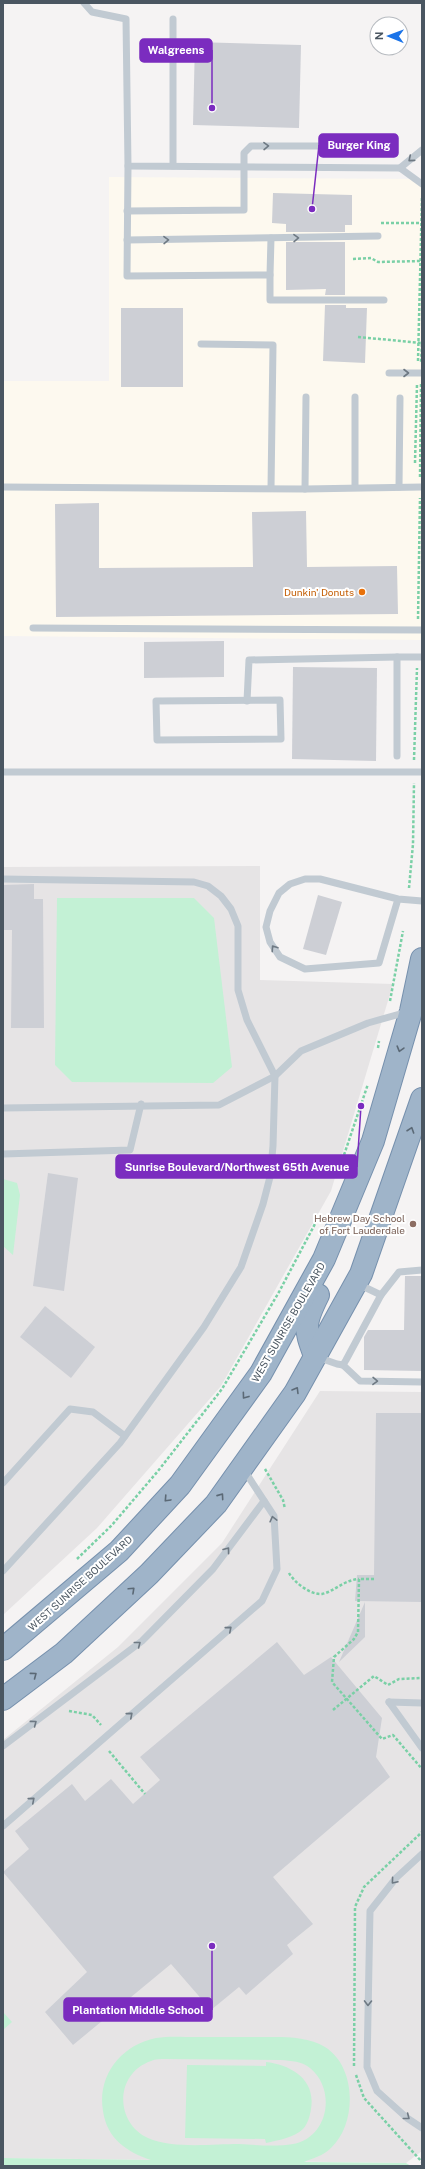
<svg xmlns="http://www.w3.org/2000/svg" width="425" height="2169" font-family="'Public Sans',sans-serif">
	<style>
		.commercial { fill: #fdf9ef }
		.education { fill: #e6e4e5 }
		.green { fill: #c3f1d5; fill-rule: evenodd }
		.building { fill: #cdcfd5 }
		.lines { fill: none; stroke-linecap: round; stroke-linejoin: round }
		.trunk-casing { stroke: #7690ad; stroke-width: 24 }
		.path { stroke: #7ad0a6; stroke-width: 2.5; stroke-dasharray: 3 2; stroke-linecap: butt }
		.service { stroke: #c1cad2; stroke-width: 7 }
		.trunk { stroke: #9fb4c9; stroke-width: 22 }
		.oneway { stroke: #6e7983 }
		.oneway2 { stroke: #5b6976 }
		.food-dot { fill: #e8710a; stroke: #fff; stroke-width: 1.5 }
		.education-dot { fill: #8d6e63; stroke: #fff; stroke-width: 1.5 }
		.labels { text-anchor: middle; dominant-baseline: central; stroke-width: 4; stroke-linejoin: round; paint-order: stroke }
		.food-label { font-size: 10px; fill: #c56008; stroke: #fff; text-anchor: end }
		.education-label { font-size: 10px; fill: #785e54; stroke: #fff; text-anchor: end }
		.street-label { font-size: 10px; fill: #4a5661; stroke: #fff }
		.leader { fill: none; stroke: #7b2cbf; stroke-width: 1.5 }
		.callout-dot { fill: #7b2cbf; stroke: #fff; stroke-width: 1.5 }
		.callout { fill: #7b2cbf; stroke: #7b2cbf; stroke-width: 1.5 }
		.callout-label { font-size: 11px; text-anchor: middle; font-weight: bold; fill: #fff }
	</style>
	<rect width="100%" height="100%" fill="#f5f3f3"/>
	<polygon class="commercial" points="109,177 422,179 422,640 3,636 3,381 109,381"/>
	<g class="education">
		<polygon points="260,866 260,980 393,984 331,1191 221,1386 97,1528 3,1615 3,867"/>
		<polygon points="320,1391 422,1392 422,2151 406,2163 3,2158 3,1740 118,1647 222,1543"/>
	</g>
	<g class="green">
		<polygon points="57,898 194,898 214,918 232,1067 213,1083 72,1082 55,1065"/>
		<polygon points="3,1179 17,1183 20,1195 13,1255 3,1246"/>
		<polygon points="3,2012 12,2022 3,2030"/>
		<path d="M275 2037C291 2037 311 2038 325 2047 357 2067 357 2124 331 2148 323 2156 313 2158 304 2162L406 2163 411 2166H3V2158L151 2160C127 2152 107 2139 103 2111 97 2076 121 2045 156 2038 168 2036 183 2037 195 2037 222 2037 248 2037 275 2037ZM166 2059 281 2060C291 2061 302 2061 310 2068 337 2090 328 2138 293 2144 276 2147 256 2145 239 2144 213 2144 172 2149 148 2138 115 2123 114 2074 151 2061 155 2059 161 2059 166 2059Z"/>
		<path d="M266 2062C291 2065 316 2079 311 2109 310 2115 308 2124 303 2129 294 2138 278 2140 266 2143L265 2139 185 2138 187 2065 266 2066Z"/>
	</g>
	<g class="building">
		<polygon points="195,42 301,45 299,128 193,125"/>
		<polygon points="273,193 352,195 352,225 345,225 345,232 286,232 286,224 272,223"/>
		<polygon points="286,242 345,242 345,295 325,295 326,289 286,290"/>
		<polygon points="325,305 346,305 346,308 367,308 365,363 323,361"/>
		<rect x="121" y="308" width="62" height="79"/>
		<polygon points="99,503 99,568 253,567 252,512 306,511 307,567 397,566 398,614 56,617 55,504"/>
		<polygon points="224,641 224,677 144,678 144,642"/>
		<polygon points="293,667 377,668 376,761 292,759"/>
		<polygon points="34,884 34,899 43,899 44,1028 11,1028 12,930 3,930 3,885"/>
		<polygon points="318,895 342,902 326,955 303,949"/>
		<polygon points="48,1173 78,1178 64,1291 33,1286"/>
		<polygon points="405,1276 422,1276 422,1371 364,1370 364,1337 368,1330 404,1330"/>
		<polygon points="45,1306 95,1347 71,1378 20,1337"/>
		<polygon points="376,1413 422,1413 422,1602 355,1601 357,1575 374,1575"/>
		<polygon points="365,1602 365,1637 339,1662"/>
		<polygon points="277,1642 304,1675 331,1657 382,1718 376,1757 390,1777 273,1877 313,1924 287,1945 293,1954 246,1995 239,1987 211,2010 171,1964 73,2045 45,2012 87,1972 3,1872 29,1849 15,1831 72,1784 85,1801 111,1779 133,1804 160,1780 140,1757"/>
	</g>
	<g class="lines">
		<g class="trunk-casing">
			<g id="trunk">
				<path d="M315 1356C304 1327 304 1323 318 1295"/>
				<polyline points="3,1649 119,1551 180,1485 261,1373 324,1259 373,1141 411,1011 422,959"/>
				<polyline points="3,1699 64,1653 149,1574 216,1504 295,1393 361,1274 422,1099"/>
			</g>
		</g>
		<g class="path">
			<polyline points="381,223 422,223"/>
			<polyline points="353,259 371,258 378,262 422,261"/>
			<polyline points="358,337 422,343 421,363"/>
			<polyline points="418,361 422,196"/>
			<polyline points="415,463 417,384"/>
			<polyline points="420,477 421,384"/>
			<polyline points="418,619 420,498"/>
			<polyline points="414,760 417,668"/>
			<polyline points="409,888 413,844 414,783"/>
			<polyline points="390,1001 403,931"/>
			<polyline points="378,1048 379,1041"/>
			<polyline points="344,1155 368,1084"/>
			<polyline points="265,1469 283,1500 285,1509"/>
			<polyline points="77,1559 112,1525 158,1471 222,1389 279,1292 316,1222"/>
			<path d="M289 1573C294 1582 310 1595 322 1594 335 1591 344 1580 359 1579"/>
			<polyline points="374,1579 359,1579 358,1632 354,1639 334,1657 332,1682 382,1739 393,1735 422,1769"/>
			<polyline points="333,1710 374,1676 388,1685 399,1679 422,1678"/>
			<polyline points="69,1711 92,1715 101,1725"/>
			<polyline points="109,1751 145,1794"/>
			<polyline points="354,2066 355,1907 364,1887 422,1832"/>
			<polyline points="356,2075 364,2098 422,2162"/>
		</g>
		<g class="service">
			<polyline points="84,3 92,12 126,19 128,166 400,168 422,150"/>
			<polyline points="128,166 127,276 270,275 271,238"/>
			<polyline points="173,166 173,19"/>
			<polyline points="400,168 422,184"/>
			<polyline points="127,211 244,210 244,153 251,146 318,146"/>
			<polyline points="127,240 378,236"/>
			<polyline points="270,275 270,300 384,300"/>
			<polyline points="201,344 273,345 271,488"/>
			<polyline points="389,373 422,373"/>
			<polyline points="355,486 355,397"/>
			<polyline points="3,487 305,489 422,487"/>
			<polyline points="399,487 400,398"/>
			<polyline points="305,489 306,397"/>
			<polyline points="33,628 422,630"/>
			<polygon points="280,700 281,739 157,740 156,701"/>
			<polyline points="247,701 249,660 397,657"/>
			<polyline points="397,756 397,657 422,657"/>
			<polyline points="3,772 422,772"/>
			<polyline points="3,879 194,882 208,886 221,896 231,909 238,926 238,990 247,1020 275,1076 273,1146 270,1177 263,1204 241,1267 204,1327 120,1443 3,1571"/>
			<polyline points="398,899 379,963 305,969 280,957 270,942 266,927 270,911 279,893 290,884 305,879 320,879 398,899 422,901"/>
			<polyline points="3,1108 219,1105 275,1076 301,1051 368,1023 407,1012"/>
			<polyline points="3,1154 130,1150 141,1104"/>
			<polyline points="381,1295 399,1272 422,1270"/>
			<polyline points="317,1357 337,1364 343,1365 346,1360 381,1295 358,1284"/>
			<polyline points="343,1365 360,1381 422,1382"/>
			<polyline points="3,1483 70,1409 93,1412 125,1436"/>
			<polyline points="389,1702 422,1748"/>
			<polyline points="389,1702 422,1703"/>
			<polyline points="3,1746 142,1641 213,1569 264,1501"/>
			<polyline points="3,1826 262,1601 277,1569 274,1516 244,1470"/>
			<polyline points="422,1854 396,1878 370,1911 367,2067 377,2091 407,2118 422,2128"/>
		</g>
		<use href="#trunk" class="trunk"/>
	</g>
	<defs><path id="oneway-chevron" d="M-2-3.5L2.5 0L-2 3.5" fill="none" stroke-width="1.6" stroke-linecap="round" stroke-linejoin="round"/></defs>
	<g class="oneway">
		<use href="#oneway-chevron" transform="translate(266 146) rotate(-1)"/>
		<use href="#oneway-chevron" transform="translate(411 159) rotate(140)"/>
		<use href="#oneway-chevron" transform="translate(296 238) rotate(-1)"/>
		<use href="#oneway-chevron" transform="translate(166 240) rotate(-1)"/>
		<use href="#oneway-chevron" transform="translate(406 373)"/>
		<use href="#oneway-chevron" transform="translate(274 948) rotate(-124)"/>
		<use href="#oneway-chevron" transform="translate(375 1381) rotate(1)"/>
		<use href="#oneway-chevron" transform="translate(273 1519) rotate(-104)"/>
		<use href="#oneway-chevron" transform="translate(227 1550) rotate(-53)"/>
		<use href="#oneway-chevron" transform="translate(229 1629) rotate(-41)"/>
		<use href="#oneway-chevron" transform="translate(138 1644) rotate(-38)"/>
		<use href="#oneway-chevron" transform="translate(130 1715) rotate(-41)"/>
		<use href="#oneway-chevron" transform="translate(34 1723) rotate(-37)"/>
		<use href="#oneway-chevron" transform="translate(32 1800) rotate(-41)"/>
		<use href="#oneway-chevron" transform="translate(394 1881) rotate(130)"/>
		<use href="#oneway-chevron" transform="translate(368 2003) rotate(91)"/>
		<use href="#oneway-chevron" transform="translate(407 2117) rotate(38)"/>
	</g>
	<g class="oneway2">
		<use href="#oneway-chevron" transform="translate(400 1049) rotate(106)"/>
		<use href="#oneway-chevron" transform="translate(411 1130) rotate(-71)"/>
		<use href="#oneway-chevron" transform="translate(296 1390) rotate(-59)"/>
		<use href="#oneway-chevron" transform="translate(245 1396) rotate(126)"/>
		<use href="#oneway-chevron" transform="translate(221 1496) rotate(-55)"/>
		<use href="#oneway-chevron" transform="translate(167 1499) rotate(133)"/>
		<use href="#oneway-chevron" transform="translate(132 1590) rotate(-43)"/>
		<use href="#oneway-chevron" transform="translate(34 1675) rotate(-37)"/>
	</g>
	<circle class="food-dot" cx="362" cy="592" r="4"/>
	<circle class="education-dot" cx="413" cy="1224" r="4"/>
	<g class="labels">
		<g class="food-label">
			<text x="354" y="592">Dunkin' Donuts</text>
		</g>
		<g class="education-label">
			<text x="405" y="1218">Hebrew Day School<tspan x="405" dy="12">of Fort Lauderdale</tspan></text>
		</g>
		<g class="street-label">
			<text transform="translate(288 1322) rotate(-60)">WEST SUNRISE BOULEVARD</text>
			<text transform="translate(80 1583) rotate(-42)">WEST SUNRISE BOULEVARD</text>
		</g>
	</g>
	<path class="leader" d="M212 108L212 50M312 209L319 145M361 1106L357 1167M212 1946L212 2010"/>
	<g class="callout-dot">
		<circle cx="212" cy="108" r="4"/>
		<circle cx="312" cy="209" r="4"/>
		<circle cx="361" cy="1106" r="4"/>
		<circle cx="212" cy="1946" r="4"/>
	</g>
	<g class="callout">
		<rect x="140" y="39" width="72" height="23" rx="4"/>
		<rect x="319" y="134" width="79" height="23" rx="4"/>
		<rect x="116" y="1155" width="241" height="23" rx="4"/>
		<rect x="64" y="1998" width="148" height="23" rx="4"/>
	</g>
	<g class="callout-label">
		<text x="176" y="54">Walgreens</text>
		<text x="359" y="149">Burger King</text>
		<text x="237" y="1171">Sunrise Boulevard/Northwest 65th Avenue</text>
		<text x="138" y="2014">Plantation Middle School</text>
	</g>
	<rect width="425" height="2169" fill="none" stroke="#4a5661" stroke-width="8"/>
	<g transform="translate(389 36) rotate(271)"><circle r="19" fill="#ffffff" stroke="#b7bbc0"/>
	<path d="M0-3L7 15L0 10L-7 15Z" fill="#1a73e8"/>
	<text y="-6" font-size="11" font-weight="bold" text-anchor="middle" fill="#4a5661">N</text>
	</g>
</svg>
